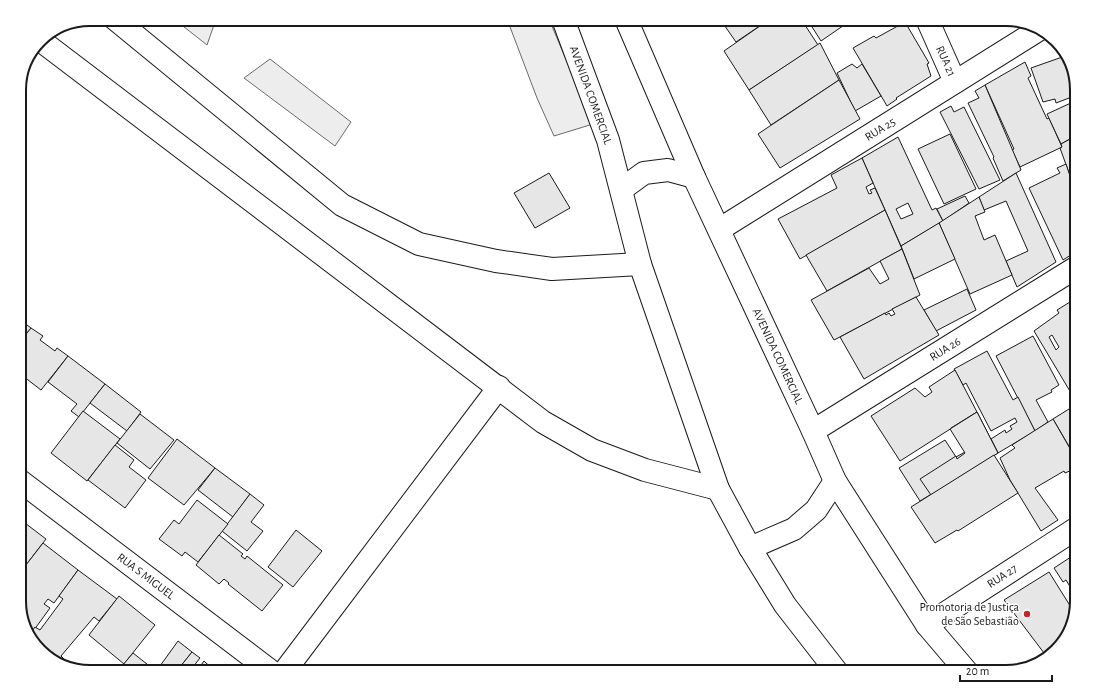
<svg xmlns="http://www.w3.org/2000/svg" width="1096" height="691" font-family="'Alegreya Sans',sans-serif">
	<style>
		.parking { fill: #ededed; stroke: #6a6a6a }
		.building { fill: #e6e6e6; stroke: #1a1a1a; fill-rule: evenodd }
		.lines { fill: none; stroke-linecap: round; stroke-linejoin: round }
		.minor-casing { stroke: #1a1a1a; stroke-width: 24 }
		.tertiary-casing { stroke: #1a1a1a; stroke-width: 24 }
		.minor { stroke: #fff; stroke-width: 22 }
		.tertiary { stroke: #fff; stroke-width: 22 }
		.poi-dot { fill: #c62828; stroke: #fff; stroke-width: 1.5 }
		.labels { text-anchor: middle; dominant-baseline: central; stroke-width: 3; stroke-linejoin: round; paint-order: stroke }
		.street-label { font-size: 12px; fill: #1a1a1a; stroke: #fff }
		.poi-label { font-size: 12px; fill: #1a1a1a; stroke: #fff; text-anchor: end }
		.rim { fill: none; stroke: #1a1a1a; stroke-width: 2 }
	</style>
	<rect width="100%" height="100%" fill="#fff"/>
	<g class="parking">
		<polygon points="174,19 216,19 207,45"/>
		<polygon points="507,19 549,19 593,124 554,136 537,98"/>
		<polygon points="270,59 351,122 335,146 244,78"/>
	</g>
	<g class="building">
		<polygon points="720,19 770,19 736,42"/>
		<polygon points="770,19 801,19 818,45 749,90 724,51"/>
		<polygon points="807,19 853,19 821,41"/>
		<polygon points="905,22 929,63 927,64 931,76 896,98 897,99 887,106 853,48 874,36 876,38"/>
		<polygon points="820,43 839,80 771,125 749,90"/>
		<polygon points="1068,55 1077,95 1056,103 1055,99 1043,102 1031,68"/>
		<polygon points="1025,62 1031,76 1028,78 1047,119 1049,118 1062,147 1020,167 1012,150 1014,149 985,85"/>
		<polygon points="852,64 857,68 862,64 881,96 855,111 837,73"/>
		<polygon points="839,80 860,119 780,168 758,134"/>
		<polygon points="985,85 1021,170 1003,181 993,158 994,157 968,103 979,98 975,91"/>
		<polygon points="1073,102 1075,104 1077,103 1077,135 1061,144 1047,114"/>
		<polygon points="951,106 954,112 964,107 1000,180 979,189 940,112"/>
		<polygon points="950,134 976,189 944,204 918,149"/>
		<path d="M898 137 932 210 936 208 943 221 901 246 862 158ZM908 203 913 214 901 219 896 209Z"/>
		<polygon points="1072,138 1077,151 1077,195 1060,148 1062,147 1061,144"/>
		<polygon points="862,158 873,183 866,187 869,194 872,193 870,190 875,188 885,210 800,259 778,219 837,188 831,175"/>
		<polygon points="1066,164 1076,194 1073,195 1077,203 1077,251 1063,260 1029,188 1060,173 1057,168"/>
		<polygon points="549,173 570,208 535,228 514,193"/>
		<polygon points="1016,173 1056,262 1017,287 1006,261 1028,251 1006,201 984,210 979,197"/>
		<polygon points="965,196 969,203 943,221 937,209"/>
		<polygon points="979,197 985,212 975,216 984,240 995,235 1012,275 970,294 939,223"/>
		<polygon points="885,210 902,249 827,291 806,255"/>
		<polygon points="939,223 955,259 914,279 901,246"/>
		<polygon points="902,249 920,295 834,340 811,300 869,268 880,284 889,279 880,261"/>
		<polygon points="967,289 976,310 936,331 924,310"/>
		<polygon points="916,297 939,335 864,379 840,337 885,313 886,315 889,313 891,316 895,314 892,309"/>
		<polygon points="1077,298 1077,313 1070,302"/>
		<path d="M1070 302 1077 314V388L1074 390 1077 394V403L1034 331 1059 313 1057 310ZM1052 335 1059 347 1056 350 1049 337Z"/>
		<polygon points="19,319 31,328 19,343"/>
		<polygon points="31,328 43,336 40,340 55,351 57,348 68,356 41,390 19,373 19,343"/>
		<polygon points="1033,336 1059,385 1051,390 1052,392 1036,400 1048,422 1035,431 996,356"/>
		<polygon points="987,351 1013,400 1018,397 1035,431 998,453 991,439 1005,430 1006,433 1012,429 1010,426 1017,422 1015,418 991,431 966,383 963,385 954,369"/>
		<polygon points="68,356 105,384 79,417 71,411 77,404 48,382"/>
		<polygon points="955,370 977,412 900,461 871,416 915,388 925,397 932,392 929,387"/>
		<polygon points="105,384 141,412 127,431 90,403"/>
		<polygon points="19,387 24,391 22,394 25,396 19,403"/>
		<polygon points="1077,404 1077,460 1053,419"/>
		<polygon points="83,411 120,439 87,481 51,453"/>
		<polygon points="977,412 998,453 958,478 956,474 950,477 953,481 920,501 899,468 945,440 956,457 965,452 951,428"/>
		<polygon points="977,412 998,453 931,495 920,479 956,456 957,459 965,453 950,429"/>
		<polygon points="140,414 174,440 150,469 117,443"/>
		<polygon points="1053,419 1076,459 1069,462 1074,467 1072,470 1065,473 1064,471 1035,488 1058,520 1041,531 1010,480 1000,458 1015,448 1012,445"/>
		<polygon points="177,439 215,468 184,505 148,478"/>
		<polygon points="115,445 134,460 129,467 146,480 125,508 88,480"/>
		<polygon points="994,455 1018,493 958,531 957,530 935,543 911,507"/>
		<polygon points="215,468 250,494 233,517 198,490"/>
		<polygon points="1077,472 1077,490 1069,477"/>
		<polygon points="250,494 264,505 251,522 263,531 247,551 222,531"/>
		<polygon points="197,500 228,524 198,562 185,552 182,556 159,539 174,520 179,524"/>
		<polygon points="21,520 46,539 19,574 19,523"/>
		<polygon points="296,530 322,551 293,587 268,567"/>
		<polygon points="219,535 243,554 241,556 245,559 247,556 283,585 262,611 228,584 229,583 224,579 219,584 196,565"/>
		<polygon points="43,543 78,570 54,603 48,599 44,604 50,608 34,630 24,621 19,606 19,584 23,580 19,577 19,574"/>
		<polygon points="1077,553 1077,598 1066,580 1063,582 1054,568"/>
		<polygon points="78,570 117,599 99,621 94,617 61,656 67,662 65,665 53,661 47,656 28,636 35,627 40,630 63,599 59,596"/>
		<polygon points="1049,572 1074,612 1065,640 1047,657 1004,600"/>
		<polygon points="119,596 155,625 124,664 89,635"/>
		<polygon points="178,641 192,652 176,672 167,672 160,666"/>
		<polygon points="192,652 200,658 189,672 176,672"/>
		<polygon points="133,653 157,672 117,672"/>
		<polygon points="204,661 206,663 217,672 196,672"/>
	</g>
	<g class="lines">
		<g class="minor-casing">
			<g id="minor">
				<polyline points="927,19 955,82"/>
				<polyline points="720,229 1040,29"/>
				<polyline points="813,431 1077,267"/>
				<polyline points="19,480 272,672"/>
				<polyline points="927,625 1077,528"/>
				<polyline points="284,672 499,387"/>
			</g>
		</g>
		<g class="tertiary-casing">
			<g id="tertiary">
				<polyline points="115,19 342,205 419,244 496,261 552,269 640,264"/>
				<polyline points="563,19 608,140 640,264 718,489 750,548 785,605 837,672"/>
				<polyline points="626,19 694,177 813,431 835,481 927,625 967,672"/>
				<polyline points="40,40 543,422 592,450 645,470 718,489"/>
				<polyline points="622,189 644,173 668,170 694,177"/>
				<polyline points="750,548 794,529 816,510 835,481"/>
			</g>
		</g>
		<use href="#minor" class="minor"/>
		<use href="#tertiary" class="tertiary"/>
	</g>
	<circle class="poi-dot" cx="1027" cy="614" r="4"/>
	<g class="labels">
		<g class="street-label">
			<text transform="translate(946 61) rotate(66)">RUA 21</text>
			<text transform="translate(591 95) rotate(70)">AVENIDA COMERCIAL</text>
			<text transform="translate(880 129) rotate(-32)">RUA 25</text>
			<text transform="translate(945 349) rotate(-32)">RUA 26</text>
			<text transform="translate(778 356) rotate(65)">AVENIDA COMERCIAL</text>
			<text transform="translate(146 576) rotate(37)">RUA S MIGUEL</text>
			<text transform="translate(1002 576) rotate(-33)">RUA 27</text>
		</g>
		<g class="poi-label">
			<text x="1019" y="607">Promotoria de Justiça<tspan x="1019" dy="14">de São Sebastião</tspan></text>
		</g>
	</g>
	<path d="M0 0H1096V691H0ZM90 26H1006A64 64 0 0 1 1070 90V601A64 64 0 0 1 1006 665H90A64 64 0 0 1 26 601V90A64 64 0 0 1 90 26Z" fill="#fff" fill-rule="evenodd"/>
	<path class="rim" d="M90 26H1006A64 64 0 0 1 1070 90V601A64 64 0 0 1 1006 665H90A64 64 0 0 1 26 601V90A64 64 0 0 1 90 26Z"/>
	<path d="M960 675v6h92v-6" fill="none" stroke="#1a1a1a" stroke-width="2"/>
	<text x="966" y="675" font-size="12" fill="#1a1a1a" stroke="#ffffff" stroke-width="3" paint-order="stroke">20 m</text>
</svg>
